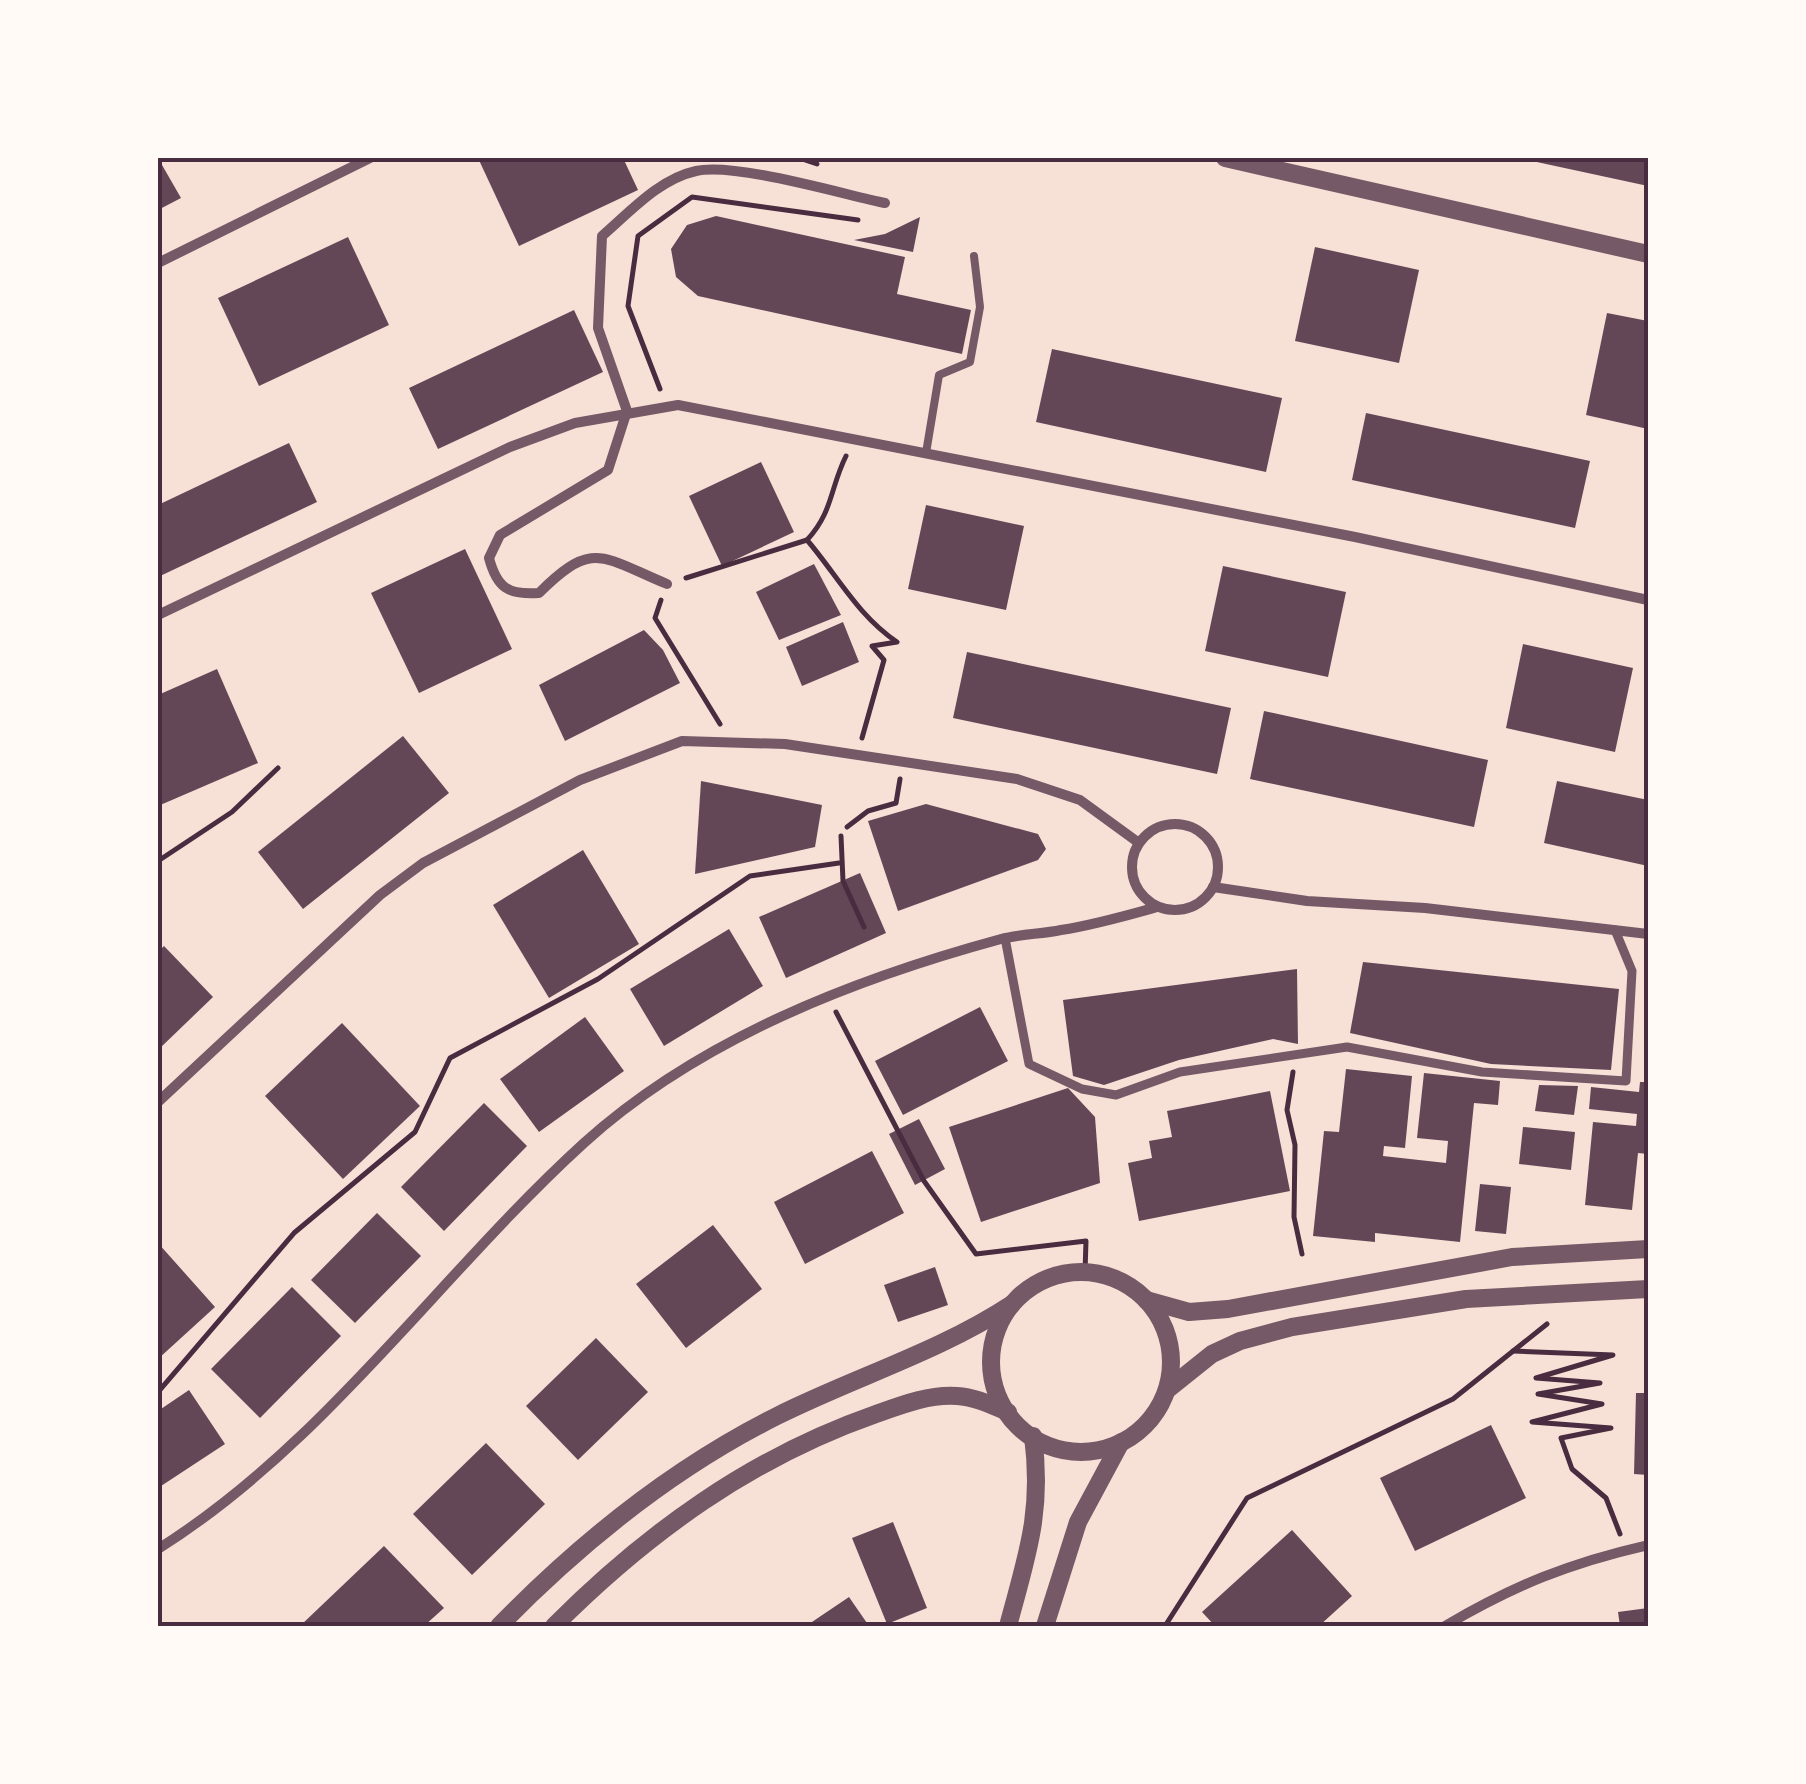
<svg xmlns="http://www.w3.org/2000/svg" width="1806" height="1784" font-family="Bitter,serif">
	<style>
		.building { fill: #644757 }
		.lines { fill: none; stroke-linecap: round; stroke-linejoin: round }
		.path { stroke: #4a2c40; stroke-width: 5 }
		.service { stroke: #755966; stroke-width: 8 }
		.pedestrian { stroke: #755966; stroke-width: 9 }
		.minor { stroke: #755966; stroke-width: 10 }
		.tertiary { stroke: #755966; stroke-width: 18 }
		.neatline { fill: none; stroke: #4a2c40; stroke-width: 4 }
	</style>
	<rect width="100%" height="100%" fill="#f7e1d7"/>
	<g class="building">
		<polygon points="158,158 181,198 158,210"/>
		<polygon points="478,158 623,158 638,190 519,246"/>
		<polygon points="1523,158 1648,158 1648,186 1523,159"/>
		<polygon points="716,216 905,257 897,294 971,310 962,354 698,296 676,277 671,249 687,225"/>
		<polygon points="920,217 913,252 854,240 885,234"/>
		<polygon points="348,237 389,325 259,386 218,298"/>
		<polygon points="1315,247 1419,270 1399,363 1295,341"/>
		<polygon points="574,310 603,372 438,449 409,388"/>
		<polygon points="1607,313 1648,321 1648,429 1586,415"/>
		<polygon points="1052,349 1282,398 1266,472 1036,422"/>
		<polygon points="1366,413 1590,461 1575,528 1352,480"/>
		<polygon points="289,443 317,502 158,577 158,505"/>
		<polygon points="761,462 794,532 722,566 689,496"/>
		<polygon points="926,505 1024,526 1006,610 908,589"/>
		<polygon points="465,549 512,649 419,693 371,593"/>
		<polygon points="814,564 841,615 779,640 756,592"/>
		<polygon points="1223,566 1346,592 1328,677 1205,651"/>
		<polygon points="843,622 859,662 802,686 786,647"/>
		<polygon points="644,630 663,650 680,683 565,741 539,685"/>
		<polygon points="1523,644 1633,668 1615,752 1506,728"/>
		<polygon points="967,652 1231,708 1217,774 953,718"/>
		<polygon points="217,669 258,763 158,806 158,695"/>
		<polygon points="1264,711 1488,760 1474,827 1250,779"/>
		<polygon points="403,736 449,793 303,909 258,852"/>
		<polygon points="701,781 822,805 815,847 695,874"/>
		<polygon points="1557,781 1648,800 1648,866 1544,843"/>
		<polygon points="926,804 1038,834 1046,849 1038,860 898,911 868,821"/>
		<polygon points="583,850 639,944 549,998 493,905"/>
		<polygon points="860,873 886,933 786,978 759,917"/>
		<polygon points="729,929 763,986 664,1046 630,989"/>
		<polygon points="164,946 213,997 158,1050 158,952"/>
		<polygon points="1363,962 1619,989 1611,1070 1491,1064 1350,1033"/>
		<polygon points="1297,969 1298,1044 1273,1039 1179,1060 1104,1085 1073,1076 1063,1000"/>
		<polygon points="980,1007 1008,1061 903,1115 875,1061"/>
		<polygon points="585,1017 624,1071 539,1132 500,1079"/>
		<polygon points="342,1023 420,1106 343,1179 265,1096"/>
		<polygon points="1346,1069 1412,1076 1405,1148 1384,1146 1383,1156 1446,1163 1448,1141 1417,1138 1424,1073 1500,1081 1498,1105 1474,1103 1460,1242 1375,1233 1375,1242 1313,1236 1324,1131 1339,1132"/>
		<polygon points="1640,1082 1648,1082 1648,1154 1638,1153 1632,1210 1585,1205 1593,1122 1636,1126 1637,1114 1589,1109 1591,1087 1639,1092"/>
		<polygon points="1539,1085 1578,1086 1574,1115 1535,1111"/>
		<polygon points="1068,1088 1095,1117 1100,1183 981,1222 949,1127"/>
		<polygon points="1270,1091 1290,1191 1139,1221 1128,1163 1152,1158 1149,1141 1172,1137 1167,1111"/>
		<polygon points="484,1103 527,1146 444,1231 401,1187"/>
		<polygon points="919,1119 945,1169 915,1185 889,1134"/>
		<polygon points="1523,1127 1575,1132 1571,1170 1519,1164"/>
		<polygon points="872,1151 904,1213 805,1264 774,1202"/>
		<polygon points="1480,1184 1511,1187 1506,1234 1475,1231"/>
		<polygon points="377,1213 421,1256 355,1323 311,1280"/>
		<polygon points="713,1225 762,1289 686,1348 636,1284"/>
		<polygon points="158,1243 215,1307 158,1359"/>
		<polygon points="935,1267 948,1305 898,1322 884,1285"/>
		<polygon points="292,1287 341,1336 260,1418 211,1369"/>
		<polygon points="596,1338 648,1392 578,1460 526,1406"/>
		<polygon points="189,1390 225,1444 158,1488 158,1411"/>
		<polygon points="1636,1393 1648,1393 1648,1475 1634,1474"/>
		<polygon points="1491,1425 1526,1498 1415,1551 1380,1478"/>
		<polygon points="486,1443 545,1504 472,1575 413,1514"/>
		<polygon points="893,1522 927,1608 887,1624 852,1538"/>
		<polygon points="1292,1530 1352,1596 1319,1626 1215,1626 1202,1612"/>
		<polygon points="384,1546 444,1608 424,1626 300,1626"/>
		<polygon points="849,1597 869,1626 806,1626"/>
		<polygon points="1648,1608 1648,1626 1620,1626 1618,1612"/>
	</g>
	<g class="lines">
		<g class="path">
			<polyline points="799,158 817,164"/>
			<polyline points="660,389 628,306 638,236 692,197 858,220"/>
			<path d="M846 456C830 488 833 512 807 540 837 575 858 616 897 642L872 646 884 660 862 738"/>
			<polyline points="686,578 807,540"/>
			<polyline points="661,600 655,618 720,724"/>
			<polyline points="847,827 868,811 896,803 900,779"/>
			<polyline points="841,836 843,881 864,927"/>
			<polyline points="158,861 232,812 278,768"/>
			<polyline points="836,1012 924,1181 976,1254 1086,1241 1085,1272"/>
			<polyline points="1293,1072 1287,1110 1295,1145 1294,1217 1302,1254"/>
			<polyline points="1513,1351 1613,1355 1536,1378 1600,1383 1538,1394 1602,1404 1532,1422 1611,1428 1561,1438 1572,1469 1606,1498 1620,1534"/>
			<polyline points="158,1392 294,1233 415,1132 450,1058 598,979 750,876 839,863"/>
			<polyline points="1165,1626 1247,1498 1453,1399 1547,1324"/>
		</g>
		<polyline class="service" points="926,453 939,375 970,362 980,307 974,256"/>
		<polyline class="pedestrian" points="1005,938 1029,1064 1082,1089 1116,1095 1180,1072 1347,1047 1482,1072 1626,1081 1632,971 1615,930"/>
		<g class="minor">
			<polyline points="158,263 370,158"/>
			<path d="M667 584C602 557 593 539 539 593 508 595 497 588 489 558L500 535 608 470 627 411 598 328 602 236C630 212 659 179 696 171 734 162 842 194 885 203"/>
			<polyline points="158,615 510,447 575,423 678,405 1355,537 1648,600"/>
			<circle cx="1175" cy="867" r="43"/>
			<polyline points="1213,887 1307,901 1425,908 1648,934"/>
			<polyline points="158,1102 380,895 423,863 580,780 682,741 785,744 1017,779 1080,800 1139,843"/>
			<path d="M158 1549C325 1444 439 1275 584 1143 699 1039 854 979 1001 939 1021 934 1042 934 1061 930 1094 925 1125 916 1157 907"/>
			<path d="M1445 1626C1515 1585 1569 1563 1648 1545"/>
		</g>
		<g class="tertiary">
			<polyline points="1225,158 1648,254"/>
			<circle cx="1081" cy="1362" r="90"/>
			<polyline points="1146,1300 1189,1312 1228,1309 1512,1257 1648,1249"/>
			<polyline points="1167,1390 1212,1354 1240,1341 1292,1327 1466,1299 1648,1289"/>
			<path d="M499 1626C581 1542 671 1469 777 1416 855 1377 939 1352 1012 1304"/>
			<path d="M554 1626C647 1533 750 1458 876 1414 901 1405 929 1394 957 1396 975 1397 991 1405 1008 1412"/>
			<path d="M1008 1626C1027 1555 1043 1512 1033 1436"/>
			<polyline points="1045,1626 1078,1522 1121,1442"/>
		</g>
	</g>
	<rect width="1806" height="1784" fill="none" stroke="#fffaf5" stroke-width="320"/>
	<rect x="160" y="160" width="1486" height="1464" class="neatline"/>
</svg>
